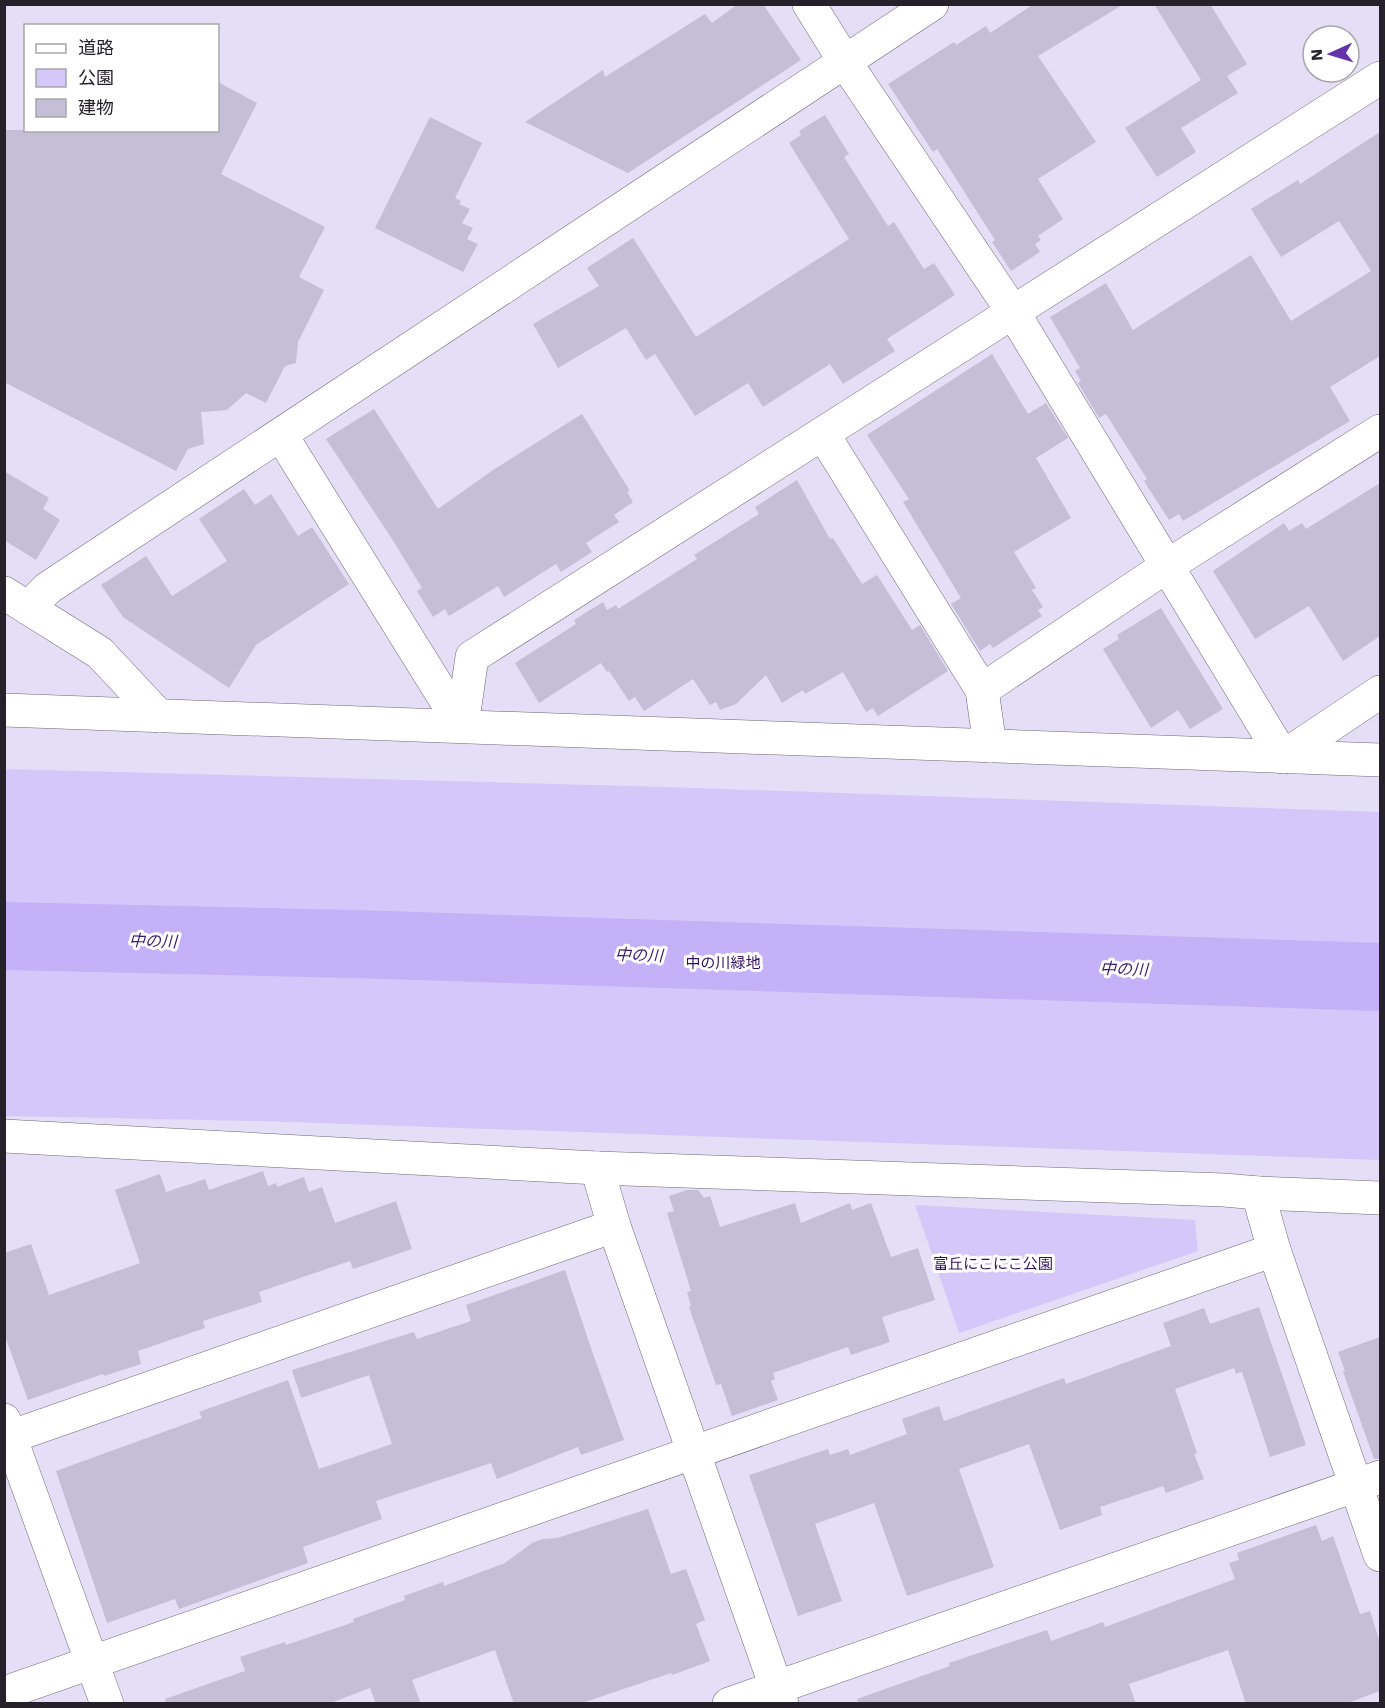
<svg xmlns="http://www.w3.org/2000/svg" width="1385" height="1708" font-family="'Work Sans','Noto Sans JP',sans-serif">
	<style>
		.green { fill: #d5c7f9 }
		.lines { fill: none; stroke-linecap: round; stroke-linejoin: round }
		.river { stroke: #c5b1f7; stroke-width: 68 }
		.building { fill: #c4bed7 }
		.street-casing { stroke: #6c667c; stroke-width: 34 }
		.street { stroke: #fff; stroke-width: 33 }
		.labels { text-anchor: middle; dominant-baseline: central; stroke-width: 6; stroke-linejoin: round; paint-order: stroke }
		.park-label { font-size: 15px; fill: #341261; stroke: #fff }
		.water-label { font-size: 16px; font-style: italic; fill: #3a1968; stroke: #fff }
	</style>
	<rect width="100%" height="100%" fill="#e4def7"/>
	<g class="green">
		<polygon points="5,769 666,787 1380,812 1380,1160 262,1121 5,1116"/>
		<polygon points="915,1205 1195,1220 1198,1251 959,1333"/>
	</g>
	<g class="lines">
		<polyline class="river" points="4,936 353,944 1380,977"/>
	</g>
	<g class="building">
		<polygon points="738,4 763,4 801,60 628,173 525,122 603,70 605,77 705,14 712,23"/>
		<polygon points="1034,4 1124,4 1038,56 1096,142 1038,179 1063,219 1038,236 1041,240 1035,244 1040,252 1011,271 992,242 995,240 937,149 933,152 888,84 954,42 956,45 986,26 990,33"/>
		<polygon points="1154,4 1210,4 1247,64 1227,76 1238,93 1181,128 1196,152 1157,177 1125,128 1201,80"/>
		<polygon points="218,82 257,103 221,174 325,227 299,277 324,290 298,342 296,363 285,366 266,403 246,393 227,410 201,412 204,444 188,449 176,471 4,382 4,130 218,130"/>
		<polygon points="825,115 849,154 844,157 888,226 894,222 924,269 934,263 955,295 887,339 895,351 843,384 830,364 763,407 748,383 695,416 655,354 646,360 626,328 558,368 533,324 599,286 587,268 633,238 696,337 849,239 789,143 801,135 799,131"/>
		<polygon points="430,117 482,143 455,198 461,201 459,204 470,209 462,223 473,228 467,239 478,244 463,272 375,228"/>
		<polygon points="1380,132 1380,356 1330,387 1350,421 1183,521 1179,514 1169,520 1144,481 1147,479 1106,414 1099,418 1078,383 1081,381 1075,371 1080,368 1050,317 1106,283 1133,330 1251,255 1291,321 1371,271 1339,221 1281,257 1251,209 1298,180 1300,184"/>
		<polygon points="992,354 1028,414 1046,403 1068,438 1036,458 1071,518 1014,552 1036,588 1032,590 1043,607 1038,610 1042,616 993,648 990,644 980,651 951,604 961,598 903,502 909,499 867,435"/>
		<polygon points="374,409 438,509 493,470 582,414 630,491 627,492 633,502 614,515 619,522 586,543 592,552 561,572 556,564 504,597 498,586 449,616 445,609 433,617 417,591 422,588 394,542 326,439"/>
		<polygon points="4,471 49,498 43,509 60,520 36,560 4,540"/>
		<polygon points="797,480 830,539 833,538 862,584 877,575 912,630 920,625 948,671 878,716 873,708 866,712 843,672 805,694 803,690 782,703 766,675 736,704 720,710 716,702 710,705 693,679 644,711 635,697 629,701 609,671 607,672 601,663 539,703 515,663 576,624 574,620 603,602 607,610 616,605 618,609 697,559 694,555 759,514 755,507"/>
		<polygon points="1380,483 1380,636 1343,661 1309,606 1255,639 1213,571 1284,523 1289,531 1302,523 1306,529"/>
		<polygon points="244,489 255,505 271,494 298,536 312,527 349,584 256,645 229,688 123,617 101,585 146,556 172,596 227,561 199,519"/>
		<polygon points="1161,608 1223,709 1190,729 1178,710 1151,728 1103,649 1119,639 1117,635"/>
		<polygon points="263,1171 268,1186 276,1183 277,1187 304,1177 309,1192 322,1187 335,1223 396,1201 412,1249 353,1269 350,1261 259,1292 262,1302 203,1321 205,1328 138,1351 141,1364 104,1376 103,1374 28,1400 4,1333 4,1253 31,1244 49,1295 140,1263 115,1190 160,1174 166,1192 205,1179 209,1190"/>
		<polygon points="687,1190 698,1190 704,1198 710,1196 720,1227 795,1203 801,1223 850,1203 852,1210 871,1203 891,1257 918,1248 935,1300 882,1317 890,1342 851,1355 848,1347 773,1373 775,1379 771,1381 778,1400 732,1416 721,1384 716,1385 689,1307 691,1306 687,1292 691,1291 667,1213 674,1211 669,1196"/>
		<polygon points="565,1270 593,1354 624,1440 581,1455 578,1447 497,1479 491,1463 376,1501 382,1519 303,1547 308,1563 179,1609 175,1599 107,1623 56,1471 202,1418 199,1412 288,1380 319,1469 392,1444 369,1375 301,1398 292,1370 414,1332 417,1339 471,1321 466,1305"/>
		<polygon points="1259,1307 1306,1445 1270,1457 1242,1372 1236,1374 1234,1368 1175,1389 1197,1453 1194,1454 1204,1479 1166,1493 1163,1486 1100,1507 1102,1515 1060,1530 1029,1444 959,1469 994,1567 907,1596 874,1503 815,1524 842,1601 798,1616 749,1475 828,1449 830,1455 848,1449 850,1455 907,1434 902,1419 939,1406 944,1421 1064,1378 1066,1384 1171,1346 1163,1323 1204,1308 1210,1324"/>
		<polygon points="1380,1337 1380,1459 1374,1459 1343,1372 1345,1371 1338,1352"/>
		<polygon points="648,1509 671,1574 686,1569 705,1620 696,1624 710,1661 672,1675 671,1673 579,1704 514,1704 495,1650 412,1680 421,1704 376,1704 370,1688 328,1704 166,1704 165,1699 245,1671 240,1657 285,1642 286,1645 354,1622 353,1619 405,1600 404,1596 443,1582 444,1586 505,1563 532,1543 543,1539 557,1538"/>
		<polygon points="1316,1525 1322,1541 1333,1536 1360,1614 1370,1611 1380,1643 1380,1691 1345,1704 1246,1704 1228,1650 1129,1684 1136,1704 858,1704 857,1699 950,1666 949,1663 1047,1630 1051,1641 1103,1622 1105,1627 1235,1579 1229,1563 1239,1560 1237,1553"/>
	</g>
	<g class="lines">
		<g class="street-casing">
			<g id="street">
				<polyline points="809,4 845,62 1013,312 1283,757 1380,692"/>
				<polyline points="823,434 982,690 990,746"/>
				<polyline points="281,435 462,726"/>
				<polyline points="4,593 100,653 159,716"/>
				<polyline points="28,608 48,588 932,4"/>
				<polyline points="982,690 1167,566 1380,431"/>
				<polyline points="4,710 1380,760"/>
				<polyline points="462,726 472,657 1380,78"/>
				<polyline points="4,1136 597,1168 1224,1190 1258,1193 1274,1250 1380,1555"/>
				<polyline points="597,1168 614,1226 782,1704"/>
				<polyline points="1258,1193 1380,1198"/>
				<polyline points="4,1420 107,1704"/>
				<polyline points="4,1439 614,1226"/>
				<polyline points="4,1693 1274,1250"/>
				<polyline points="729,1704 1380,1477"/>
			</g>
		</g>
		<use href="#street" class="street"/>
	</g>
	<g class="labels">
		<g class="park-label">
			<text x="723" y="963">中の川緑地</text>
			<text x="993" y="1264">富丘にこにこ公園</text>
		</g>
		<g class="water-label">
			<text transform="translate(153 941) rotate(2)">中の川</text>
			<text transform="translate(639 955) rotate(2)">中の川</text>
			<text transform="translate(1124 969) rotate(2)">中の川</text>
		</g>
	</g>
	<rect width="1385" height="1708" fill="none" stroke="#24212a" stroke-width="12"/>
	<rect x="24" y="24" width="195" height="108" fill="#ffffff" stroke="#a7a6aa" stroke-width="1.5"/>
	<rect x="36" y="44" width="30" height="9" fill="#ffffff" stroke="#a7a6aa" stroke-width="1.5"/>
	<text x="78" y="54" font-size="18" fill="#24212a">道路</text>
	<rect x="36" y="69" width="30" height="18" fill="#d5c7f9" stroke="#a7a6aa" stroke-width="1.5"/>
	<text x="78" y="84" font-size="18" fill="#24212a">公園</text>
	<rect x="36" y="99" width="30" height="18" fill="#c4bed7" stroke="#a7a6aa" stroke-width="1.5"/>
	<text x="78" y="114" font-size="18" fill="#24212a">建物</text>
	<g transform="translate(1331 54) rotate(266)"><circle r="28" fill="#ffffff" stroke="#a7a6aa" stroke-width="1.5"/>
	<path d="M0-4.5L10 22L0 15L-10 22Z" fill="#6333aa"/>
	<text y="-9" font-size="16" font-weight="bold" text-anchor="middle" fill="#24212a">N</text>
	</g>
</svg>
